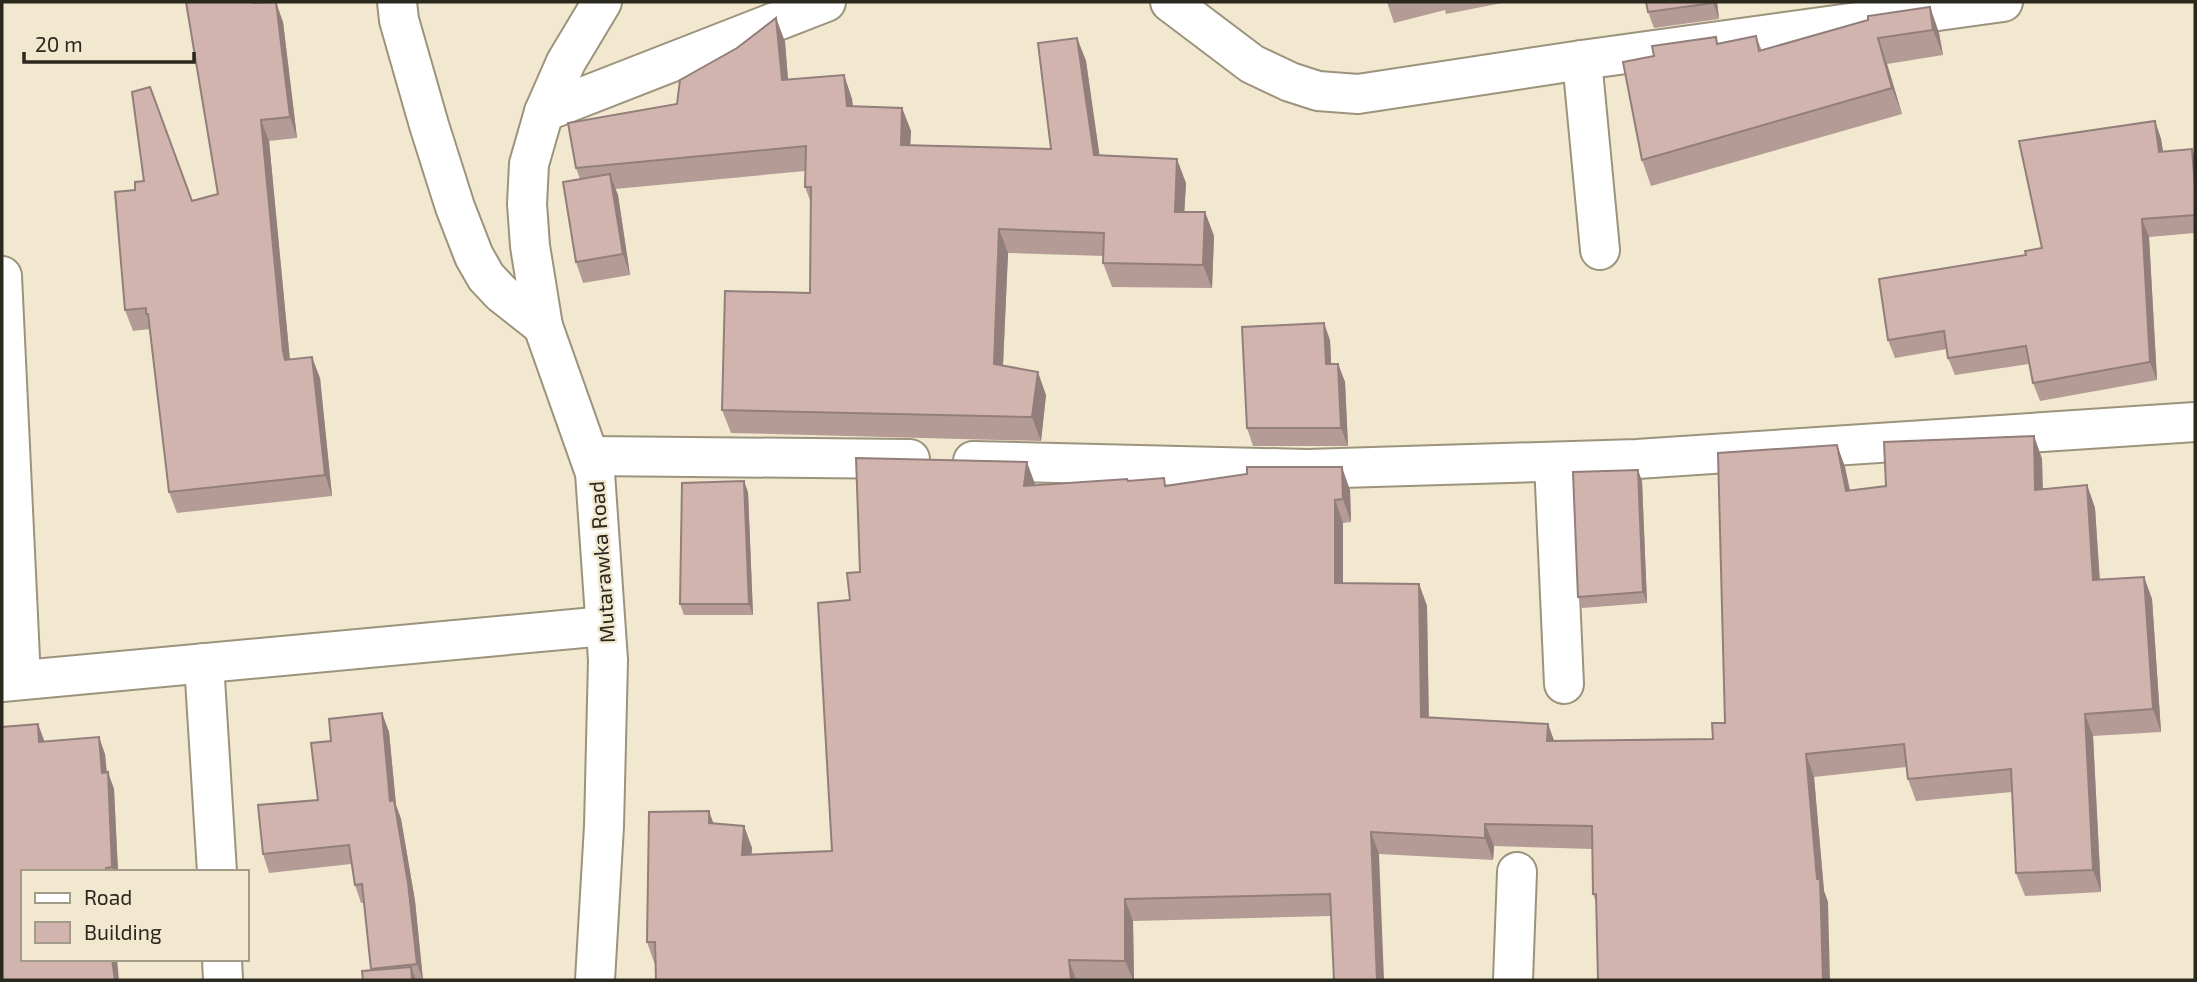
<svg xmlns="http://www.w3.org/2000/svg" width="2197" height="982" font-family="'Exo 2',sans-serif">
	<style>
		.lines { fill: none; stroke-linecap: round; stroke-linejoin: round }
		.minor-casing { stroke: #9c937c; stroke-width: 42 }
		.minor { stroke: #fff; stroke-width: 38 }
		.wall { fill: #b49b96 }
		.shaded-wall { fill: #927e7a }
		.building { fill: #d1b4ae; stroke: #927e7a; stroke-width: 2 }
		.labels { text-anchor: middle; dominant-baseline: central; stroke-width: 5; stroke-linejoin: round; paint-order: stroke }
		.street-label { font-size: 21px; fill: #2b281e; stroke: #f1e8cf }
	</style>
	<rect width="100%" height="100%" fill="#f1e8cf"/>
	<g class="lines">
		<g class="minor-casing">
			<g id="minor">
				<polyline points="397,2 399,20 429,125 455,207 474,256 486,277 501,293 543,326"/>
				<polyline points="1170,2 1252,64 1290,82 1318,91 1358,94 1582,60 2003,2"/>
				<polyline points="1582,60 1600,250"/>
				<polyline points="544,112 826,2"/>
				<polyline points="2,276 21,680"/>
				<polyline points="590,456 910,459"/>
				<polyline points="973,461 1308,469 1637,459 2195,422"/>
				<polyline points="1554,462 1564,684"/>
				<polyline points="204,663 217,872"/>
				<polyline points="2,682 605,626"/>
				<polyline points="222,959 223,980"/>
				<polyline points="595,980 604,826 608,660 595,473 543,326 530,246 527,204 529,164 544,112 566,62 602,2"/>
				<polyline points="1513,980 1517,872"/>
			</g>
		</g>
		<use href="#minor" class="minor"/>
	</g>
	<g class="wall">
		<polygon points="1387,2 1502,2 1502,3 1446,14 1445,10 1394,23"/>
		<polygon points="1646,2 1717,2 1719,19 1654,28 1648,12"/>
		<polygon points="256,3 283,22 297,138 269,141 290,360 320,378 332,496 177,513 169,492 150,329 133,331 125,310 135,190 144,181 192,201 218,194"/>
		<polygon points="1930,7 1939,33 1943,55 1887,64 1902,114 1651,186 1642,160 1718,43 1756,36 1762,51"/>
		<polygon points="776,18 785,42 788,80 844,75 852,99 853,106 902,108 911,131 910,146 1051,149 1077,38 1086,61 1099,155 1186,183 1184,212 1205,212 1214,236 1212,288 1112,287 1103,263 1104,256 1008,253 1003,365 1046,395 1041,441 731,433 722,410 810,293 811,203 805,187 805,171 615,189 618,195 630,275 583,283 576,262 580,179 576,168 677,104 737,48"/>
		<polygon points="2155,121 2161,139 2163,152 2192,149 2195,158 2195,233 2149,237 2157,380 2040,401 2033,383 2029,364 1955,375 1948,358 1947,349 1895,358 1888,340 2026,255 2042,248"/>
		<polygon points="1330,340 1331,364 1338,364 1345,382 1348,446 1253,446 1247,428"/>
		<polygon points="2034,436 2042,459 2043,489 2087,485 2095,508 2100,580 2144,577 2152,599 2161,732 2093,736 2101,892 2025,896 2016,873 2012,792 1916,801 1908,779 1906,767 1814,777 1824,891 1828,902 1596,902 1593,894 1592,849 1494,846 1493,860 1379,854 1331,916 1133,921 1134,980 656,980 655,965 647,942 713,824 744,826 752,848 751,855 832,851 850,600 860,572 1035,485 1128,481 1167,485 1350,490 1351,522 1343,523 1343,583 1419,584 1427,606 1429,718 1548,724 1554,741 1713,739 1725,723 1837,445 1845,467 1850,490 1886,486"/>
		<polygon points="1642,481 1647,603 1582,608 1578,597"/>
		<polygon points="748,492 753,615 684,615 680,604"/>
		<polygon points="382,713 389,732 396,805 401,819 415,901 423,980 363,980 372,970 364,903 361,903 355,885 351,864 269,873 263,854 318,800 331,741"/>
		<polygon points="38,724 44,742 105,754 107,772 114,789 118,872 23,872"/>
	</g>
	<g class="shaded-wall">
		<polygon points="276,2 283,22 297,138 290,117"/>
		<polygon points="1713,2 1717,2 1719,19"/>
		<polygon points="1930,7 1939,33 1943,55 1933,30"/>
		<polygon points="776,18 785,42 790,104 782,80"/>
		<polygon points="1077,38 1086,61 1103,179 1094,155"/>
		<polygon points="1878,38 1887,64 1902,114 1892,88"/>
		<polygon points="844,75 852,99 855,130 847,106"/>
		<polygon points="902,108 911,131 909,169 901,145"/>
		<polygon points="261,120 269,141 291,372 285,360"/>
		<polygon points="2155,121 2161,139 2166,170 2159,152"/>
		<polygon points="2192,149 2195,158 2195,187"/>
		<polygon points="1177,159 1186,183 1183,235 1175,212"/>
		<polygon points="610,174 618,195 630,275 623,254"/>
		<polygon points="1205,212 1214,236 1212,288 1203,265"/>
		<polygon points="2142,219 2149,237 2157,380 2150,362"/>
		<polygon points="999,229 1008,253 1002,387 994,364"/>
		<polygon points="1324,323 1330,340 1332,382 1326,364"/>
		<polygon points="312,357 320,378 332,496 325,475"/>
		<polygon points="1338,364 1345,382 1348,446 1341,428"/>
		<polygon points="1038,372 1046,395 1041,441 1032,417"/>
		<polygon points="2034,436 2042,459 2043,512 2035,490"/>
		<polygon points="1837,445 1845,467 1854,513 1846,491"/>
		<polygon points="1027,462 1035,484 1032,508 1024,486"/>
		<polygon points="1342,467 1350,490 1351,522 1343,499"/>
		<polygon points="1638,470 1642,481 1647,603 1643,592"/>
		<polygon points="744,481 748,492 753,615 749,604"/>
		<polygon points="2087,485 2095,508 2101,603 2093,580"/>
		<polygon points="1335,500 1343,523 1343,606 1335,583"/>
		<polygon points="2144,577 2152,599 2161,732 2153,709"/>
		<polygon points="1419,584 1427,606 1429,740 1421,717"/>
		<polygon points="382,713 389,732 396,805 401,819 415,901 423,980 417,964 390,801"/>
		<polygon points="2085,714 2093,736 2101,892 2093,870"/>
		<polygon points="38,724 44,740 45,759 39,742"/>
		<polygon points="1548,724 1556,746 1547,741"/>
		<polygon points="99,737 105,754 108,789 102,773"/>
		<polygon points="1806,754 1814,777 1824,891 1828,902 1830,980 1823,980 1817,879"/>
		<polygon points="108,772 114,789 118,872 114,872 112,867"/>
		<polygon points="709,811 717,833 709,823"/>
		<polygon points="1485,824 1494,846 1493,860 1485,838"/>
		<polygon points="744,826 752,848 750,877 742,855"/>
		<polygon points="1371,832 1379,854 1384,980 1377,980"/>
		<polygon points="1125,899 1133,921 1134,980 1133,980 1125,961"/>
		<polygon points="112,959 117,959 119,980 115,980"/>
		<polygon points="1069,960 1076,980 1071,980"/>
		<polygon points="411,967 416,980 412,980"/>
	</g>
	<g class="building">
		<polygon points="186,2 253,2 253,3 276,2 290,117 261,120 283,351 285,360 312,357 325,475 169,492 148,314 146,314 146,308 125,310 115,192 135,190 135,182 144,181 132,92 150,87 192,201 218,194"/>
		<polygon points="1646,2 1713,2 1713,3 1648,12"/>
		<polygon points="1930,7 1933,30 1878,38 1892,88 1642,160 1623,62 1654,56 1652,46 1716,37 1717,44 1756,36 1759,51 1868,20 1868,16"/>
		<polygon points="776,18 782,80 844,75 847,106 902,108 901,145 1051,149 1038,43 1077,38 1094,155 1177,159 1175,212 1205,212 1203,265 1103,263 1104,233 999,229 994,364 1038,372 1032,417 722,410 725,291 810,293 811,187 805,187 806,146 576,168 568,123 677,104 680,80 737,48"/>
		<polygon points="2155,121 2159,152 2192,149 2195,187 2195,215 2142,219 2150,362 2033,383 2026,346 1948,358 1944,331 1888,340 1879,279 2026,255 2025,251 2042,248 2019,141"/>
		<polygon points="610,174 623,254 576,262 563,182"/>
		<polygon points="1324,323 1326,364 1338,364 1341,428 1247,428 1242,327"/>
		<polygon points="2034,436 2035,490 2087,485 2093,580 2144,577 2153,709 2085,714 2093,870 2016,873 2011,769 1908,779 1904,744 1806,754 1817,879 1820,879 1823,980 1598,980 1596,894 1593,894 1592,826 1485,824 1485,838 1371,832 1377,980 1334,980 1330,894 1125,899 1125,961 1069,960 1071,980 656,980 655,942 647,942 649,812 709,811 709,823 744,826 742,855 832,851 818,603 850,600 847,573 860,572 856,458 1027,462 1024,486 1127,479 1128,481 1164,478 1165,486 1247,474 1247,467 1342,467 1343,499 1335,500 1335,583 1419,584 1421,717 1548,724 1547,741 1713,739 1712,723 1725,723 1718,453 1837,445 1846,491 1886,486 1884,442"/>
		<polygon points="1638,470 1643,592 1578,597 1573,472"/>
		<polygon points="744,481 749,604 680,604 682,483"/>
		<polygon points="382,713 390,801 394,800 408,883 417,964 371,969 362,884 355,885 349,845 263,854 258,805 318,800 311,743 331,741 329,719"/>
		<polygon points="38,724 39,742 99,737 102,773 108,772 112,867 106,868 106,872 23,872 23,959 112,959 115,980 2,980 2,727"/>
		<polygon points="411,967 412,980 363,980 362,971"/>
	</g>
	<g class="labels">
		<g class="street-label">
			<text transform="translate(601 562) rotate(-94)">Mutarawka Road</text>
		</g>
	</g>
	<rect width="2197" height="982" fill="none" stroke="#2b281e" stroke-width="7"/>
	<rect x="21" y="870" width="228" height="91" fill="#f1e8cf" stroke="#a29b88" stroke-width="2"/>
	<rect x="35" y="893" width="35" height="10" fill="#ffffff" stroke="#a29b88" stroke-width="2"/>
	<text x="84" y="905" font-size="21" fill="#2b281e">Road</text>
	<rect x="35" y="922" width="35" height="21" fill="#d1b4ae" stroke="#a29b88" stroke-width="2"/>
	<text x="84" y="940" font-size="21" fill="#2b281e">Building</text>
	<path d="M24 52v10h170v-10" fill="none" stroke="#2b281e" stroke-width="3.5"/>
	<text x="35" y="52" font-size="21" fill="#2b281e" stroke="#f1e8cf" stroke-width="5" paint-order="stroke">20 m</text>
</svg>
